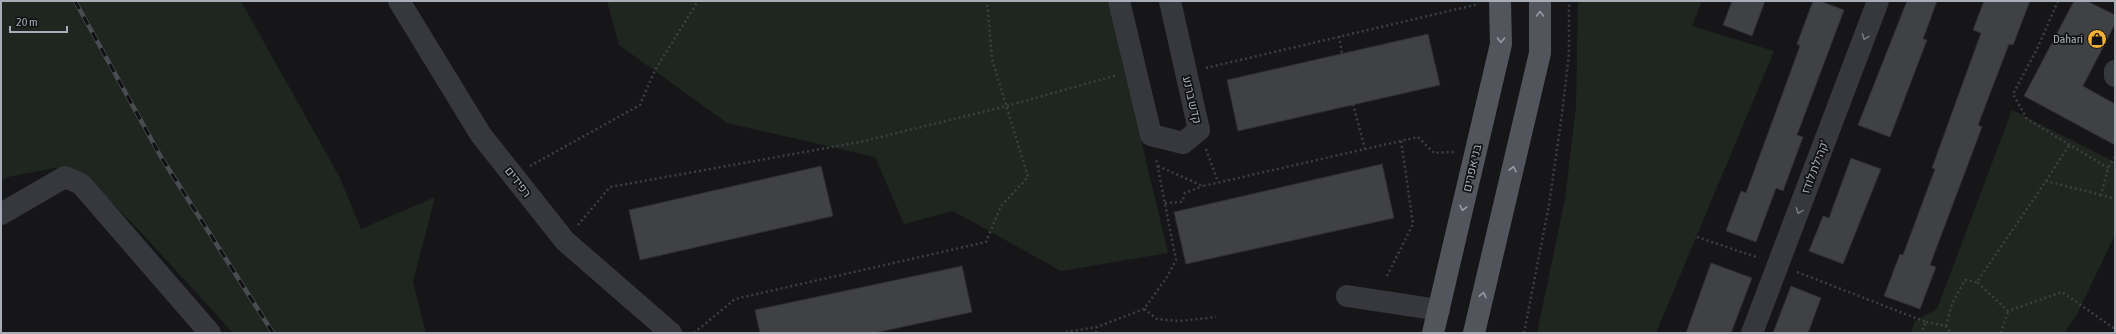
<svg xmlns="http://www.w3.org/2000/svg" width="2116" height="334" font-family="'Asap Condensed',Heebo,sans-serif">
	<style>
		.green { fill: #1e261f }
		.building { fill: #404145; stroke: #303034 }
		.lines { fill: none; stroke-linecap: round; stroke-linejoin: round }
		.path { stroke: #3d3f44; stroke-width: 2.5; stroke-dasharray: 2 3; stroke-linecap: butt }
		.minor { stroke: #37383d; stroke-width: 22 }
		.major { stroke: #53555c; stroke-width: 22 }
		.rail-casing { stroke: #4a4c52; stroke-width: 4.5 }
		.rail { stroke: #111113; stroke-width: 3; stroke-dasharray: 9; stroke-linecap: butt }
		.oneway { stroke: #979ba6 }
		.oneway2 { stroke: #757881 }
		.labels { text-anchor: middle; dominant-baseline: central; stroke-width: 3.5; stroke-linejoin: round; paint-order: stroke }
		.poi-label { font-size: 12px; fill: #a8adb8; stroke: #111113; text-anchor: end }
		.street-label { font-size: 12px; fill: #a8adb8; stroke: #111113 }
	</style>
	<rect width="100%" height="100%" fill="#161618"/>
	<g class="green">
		<polygon points="1,1 241,1 340,178 361,229 435,197 413,282 426,333 233,333 139,230 84,176 55,168 8,177 1,182"/>
		<polygon points="607,1 1108,1 1168,253 1061,271 953,211 904,224 875,157 727,123 619,45"/>
		<polygon points="1578,1 1702,1 1692,26 1774,51 1656,333 1537,333 1565,199 1576,106"/>
		<polygon points="2012,110 2115,162 2115,235 2077,314 2065,333 1911,333 1915,321 1937,309"/>
	</g>
	<g class="building">
		<polygon points="1732,1 1765,1 1752,36 1723,25"/>
		<polygon points="1813,1 1820,1 1844,10 1797,135 1803,137 1783,191 1776,188 1756,242 1726,231 1741,191 1746,193 1800,46 1797,44"/>
		<polygon points="1907,1 1937,1 1923,39 1927,40 1890,137 1858,125"/>
		<polygon points="1984,1 2030,1 2013,45 2009,44 1978,125 1982,127 1930,265 1936,267 1920,309 1884,296 1900,254 1903,255 1935,169 1932,168 1981,33 1973,30"/>
		<polygon points="2074,1 2087,1 2115,15 2115,24 2083,86 2115,104 2115,145 2024,96"/>
		<polygon points="1428,34 1440,85 1238,131 1227,80"/>
		<polygon points="1851,158 1881,169 1843,264 1809,251 1823,216 1829,218"/>
		<polygon points="1382,164 1394,218 1186,264 1174,212"/>
		<polygon points="821,166 833,216 640,260 629,210"/>
		<polygon points="1711,263 1752,278 1731,333 1686,333"/>
		<polygon points="962,266 972,312 874,333 760,333 755,310"/>
		<polygon points="1791,286 1821,298 1808,333 1773,333"/>
	</g>
	<g class="lines">
		<g class="path">
			<polyline points="2058,1 2037,49 2013,94 2027,119 2108,168"/>
			<polyline points="1339,36 1342,54"/>
			<polyline points="1206,68 1479,4"/>
			<polyline points="1353,104 1365,149"/>
			<polyline points="1206,149 1218,182"/>
			<polyline points="2115,157 2108,168 2101,195 2115,199"/>
			<polyline points="530,166 640,105 655,70 698,1"/>
			<polyline points="1158,166 1203,186 1418,137 1434,153 1454,152"/>
			<polyline points="2046,181 2070,144"/>
			<polyline points="2101,195 2046,181 1977,282 2008,311 2062,292 2115,329"/>
			<polyline points="1165,203 1182,202 1185,193 1203,186"/>
			<polyline points="578,225 610,187 860,142 1007,106 1117,75"/>
			<polyline points="1697,237 1759,258"/>
			<polyline points="1797,272 1926,322 1921,333"/>
			<polyline points="1387,276 1413,224 1401,140"/>
			<polyline points="1144,309 1157,319 1180,321 1216,317"/>
			<polyline points="1926,322 1946,326 1951,333"/>
			<polyline points="1946,326 1952,304 1965,280 1977,282"/>
			<polyline points="694,333 735,299 986,242 1001,206 1028,177 992,59 987,1"/>
			<polyline points="1061,333 1097,327 1144,309 1167,277 1176,260 1156,158"/>
			<polyline points="1096,333 1097,327"/>
			<polyline points="1524,333 1549,205 1562,114 1569,53 1569,1"/>
			<polyline points="2001,333 2008,311"/>
		</g>
		<g class="minor">
			<polyline points="399,1 481,135 565,241 671,333"/>
			<polyline points="1119,1 1151,135 1183,143 1199,130 1170,1"/>
			<polyline points="2115,71 2115,76"/>
			<polyline points="1,214 65,177 81,184 210,333"/>
			<polyline points="1347,296 1439,310"/>
			<polyline points="1752,333 1878,1"/>
		</g>
		<g class="major">
			<polyline points="1433,333 1501,44 1500,1"/>
			<polyline points="1474,333 1540,53 1540,1"/>
		</g>
		<g class="rail-casing">
			<polyline id="rail" points="75,1 161,157 273,333"/>
		</g>
		<use href="#rail" class="rail"/>
	</g>
	<defs><path id="oneway-chevron" d="M-2-3.5L2.5 0L-2 3.5" fill="none" stroke-width="1.6" stroke-linecap="round" stroke-linejoin="round"/></defs>
	<g class="oneway">
		<use href="#oneway-chevron" transform="translate(1540 14) rotate(-91)"/>
		<use href="#oneway-chevron" transform="translate(1501 40) rotate(91)"/>
		<use href="#oneway-chevron" transform="translate(1513 169) rotate(-77)"/>
		<use href="#oneway-chevron" transform="translate(1463 208) rotate(103)"/>
		<use href="#oneway-chevron" transform="translate(1483 295) rotate(-77)"/>
	</g>
	<g class="oneway2">
		<use href="#oneway-chevron" transform="translate(1865 37) rotate(111)"/>
		<use href="#oneway-chevron" transform="translate(1799 211) rotate(111)"/>
	</g>
	<defs>
		<g id="shop-disc" transform="scale(1)"><circle r="9.5" fill="#f2b134" stroke="#111113"/><path d="M-5-2.5h2.3a2.7 3.5 0 0 1 5.4 0H5L5.5 6h-11ZM-1.5-2.5h3a1.5 2.3 0 0 0-3 0Z" fill="#111"/></g>
	</defs>
	<g fill-rule="evenodd">
		<use href="#shop-disc" x="2097" y="39"/>
	</g>
	<g class="labels">
		<g class="poi-label">
			<text x="2083" y="39">Dahari</text>
		</g>
		<g class="street-label">
			<text transform="translate(1192 100) rotate(77)">קדש ברנע</text>
			<text transform="translate(1815 167) rotate(-69)">קהילת לודז'</text>
			<text transform="translate(1472 168) rotate(-77)">בני אפרים</text>
			<text transform="translate(518 182) rotate(52)">רפידים</text>
		</g>
	</g>
	<rect width="2116" height="334" fill="none" stroke="#a8adb8" stroke-width="4"/>
	<path d="M10 26v6h57v-6" fill="none" stroke="#a8adb8" stroke-width="2"/>
	<text x="16" y="26" font-size="12" fill="#a8adb8" stroke="#111113" stroke-width="3" paint-order="stroke">20 m</text>
</svg>
